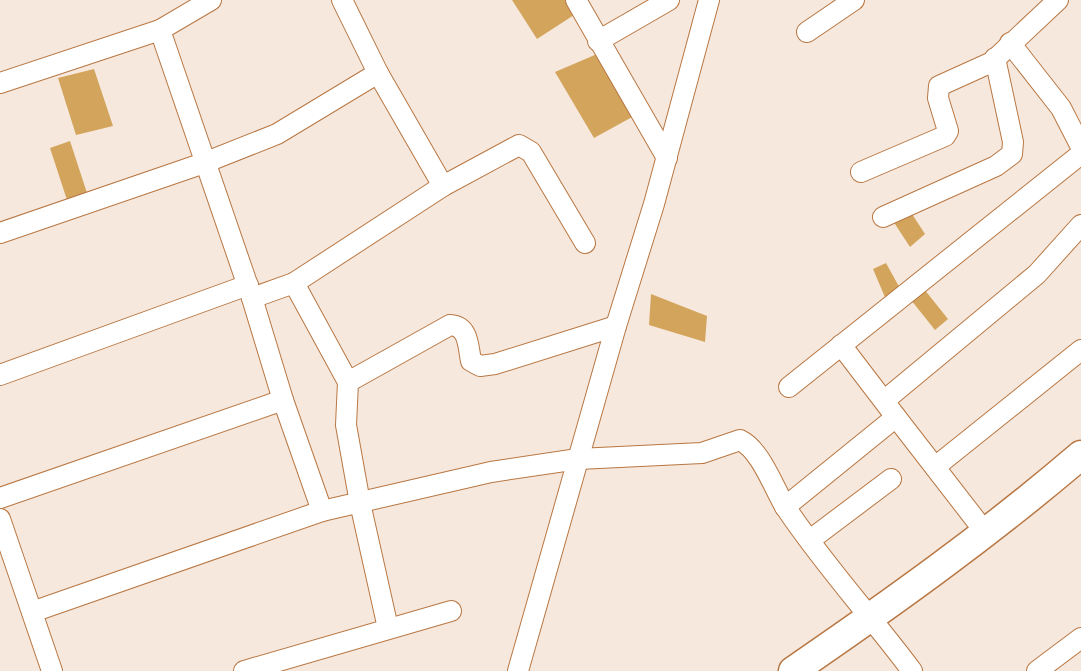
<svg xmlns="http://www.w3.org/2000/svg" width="1081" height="671" font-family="'Roboto Condensed',sans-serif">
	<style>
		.building { fill: #d3a55c }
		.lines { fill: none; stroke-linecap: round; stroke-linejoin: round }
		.street-casing { stroke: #b87743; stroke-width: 22 }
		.secondary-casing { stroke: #b87743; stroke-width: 31 }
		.street { stroke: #fff; stroke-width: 20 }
		.secondary { stroke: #fff; stroke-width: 28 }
	</style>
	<rect width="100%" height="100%" fill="#f7e8dd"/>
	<g class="building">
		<polygon points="512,0 565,0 574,15 537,39"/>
		<polygon points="597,54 634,116 594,138 555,72"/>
		<polygon points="94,69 113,126 76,135 58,78"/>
		<polygon points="70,141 87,193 67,200 50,148"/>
		<polygon points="910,211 925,234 910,247 893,221"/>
		<polygon points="886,263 902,292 887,302 873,269"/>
		<polygon points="924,289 948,319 935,330 911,300"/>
		<polygon points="651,294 707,316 705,342 649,325"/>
	</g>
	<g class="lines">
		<g class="street-casing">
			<g id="street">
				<polyline points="342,0 378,73 443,186"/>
				<polyline points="576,0 667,158"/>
				<polyline points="160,30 252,298 283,400 322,511"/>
				<polyline points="807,32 854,0"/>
				<polyline points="598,41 669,0"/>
				<polyline points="1010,43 1061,108 1081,147"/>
				<polyline points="0,83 160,30 211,0"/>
				<polyline points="861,172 945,136 948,131 938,98 939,86 992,62 1058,0"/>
				<polyline points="883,217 996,166 1012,154 1013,142 995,58"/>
				<polyline points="0,233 204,163 277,134 378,73"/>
				<polyline points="294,283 348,382 346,425 360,503 388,628"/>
				<polyline points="252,298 294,283 443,186 519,145 531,152 585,243"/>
				<polyline points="0,375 248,285"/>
				<path d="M348 382 450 325C469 326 468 346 471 361L480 366 495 364 616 326"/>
				<polyline points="789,387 1081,154"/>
				<polyline points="885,400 1037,274 1081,225"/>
				<polyline points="896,417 985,532"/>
				<polyline points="935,467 1081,350"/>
				<polyline points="0,498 283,400"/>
				<polyline points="785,507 896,417 841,345"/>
				<polyline points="0,519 52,671"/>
				<polyline points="810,540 891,479"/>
				<path d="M32 612 322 511 491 472 578 459 702 453 740 440C761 450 774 489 786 508 824 565 871 616 912 671"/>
				<polyline points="244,671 451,611"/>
				<polyline points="518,671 616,326 654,204 709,0"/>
				<polyline points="1037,671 1081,638"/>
			</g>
		</g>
		<g class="secondary-casing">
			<path id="secondary" d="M793 671C892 603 990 533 1081 455"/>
		</g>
		<use href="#street" class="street"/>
		<use href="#secondary" class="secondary"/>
	</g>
</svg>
